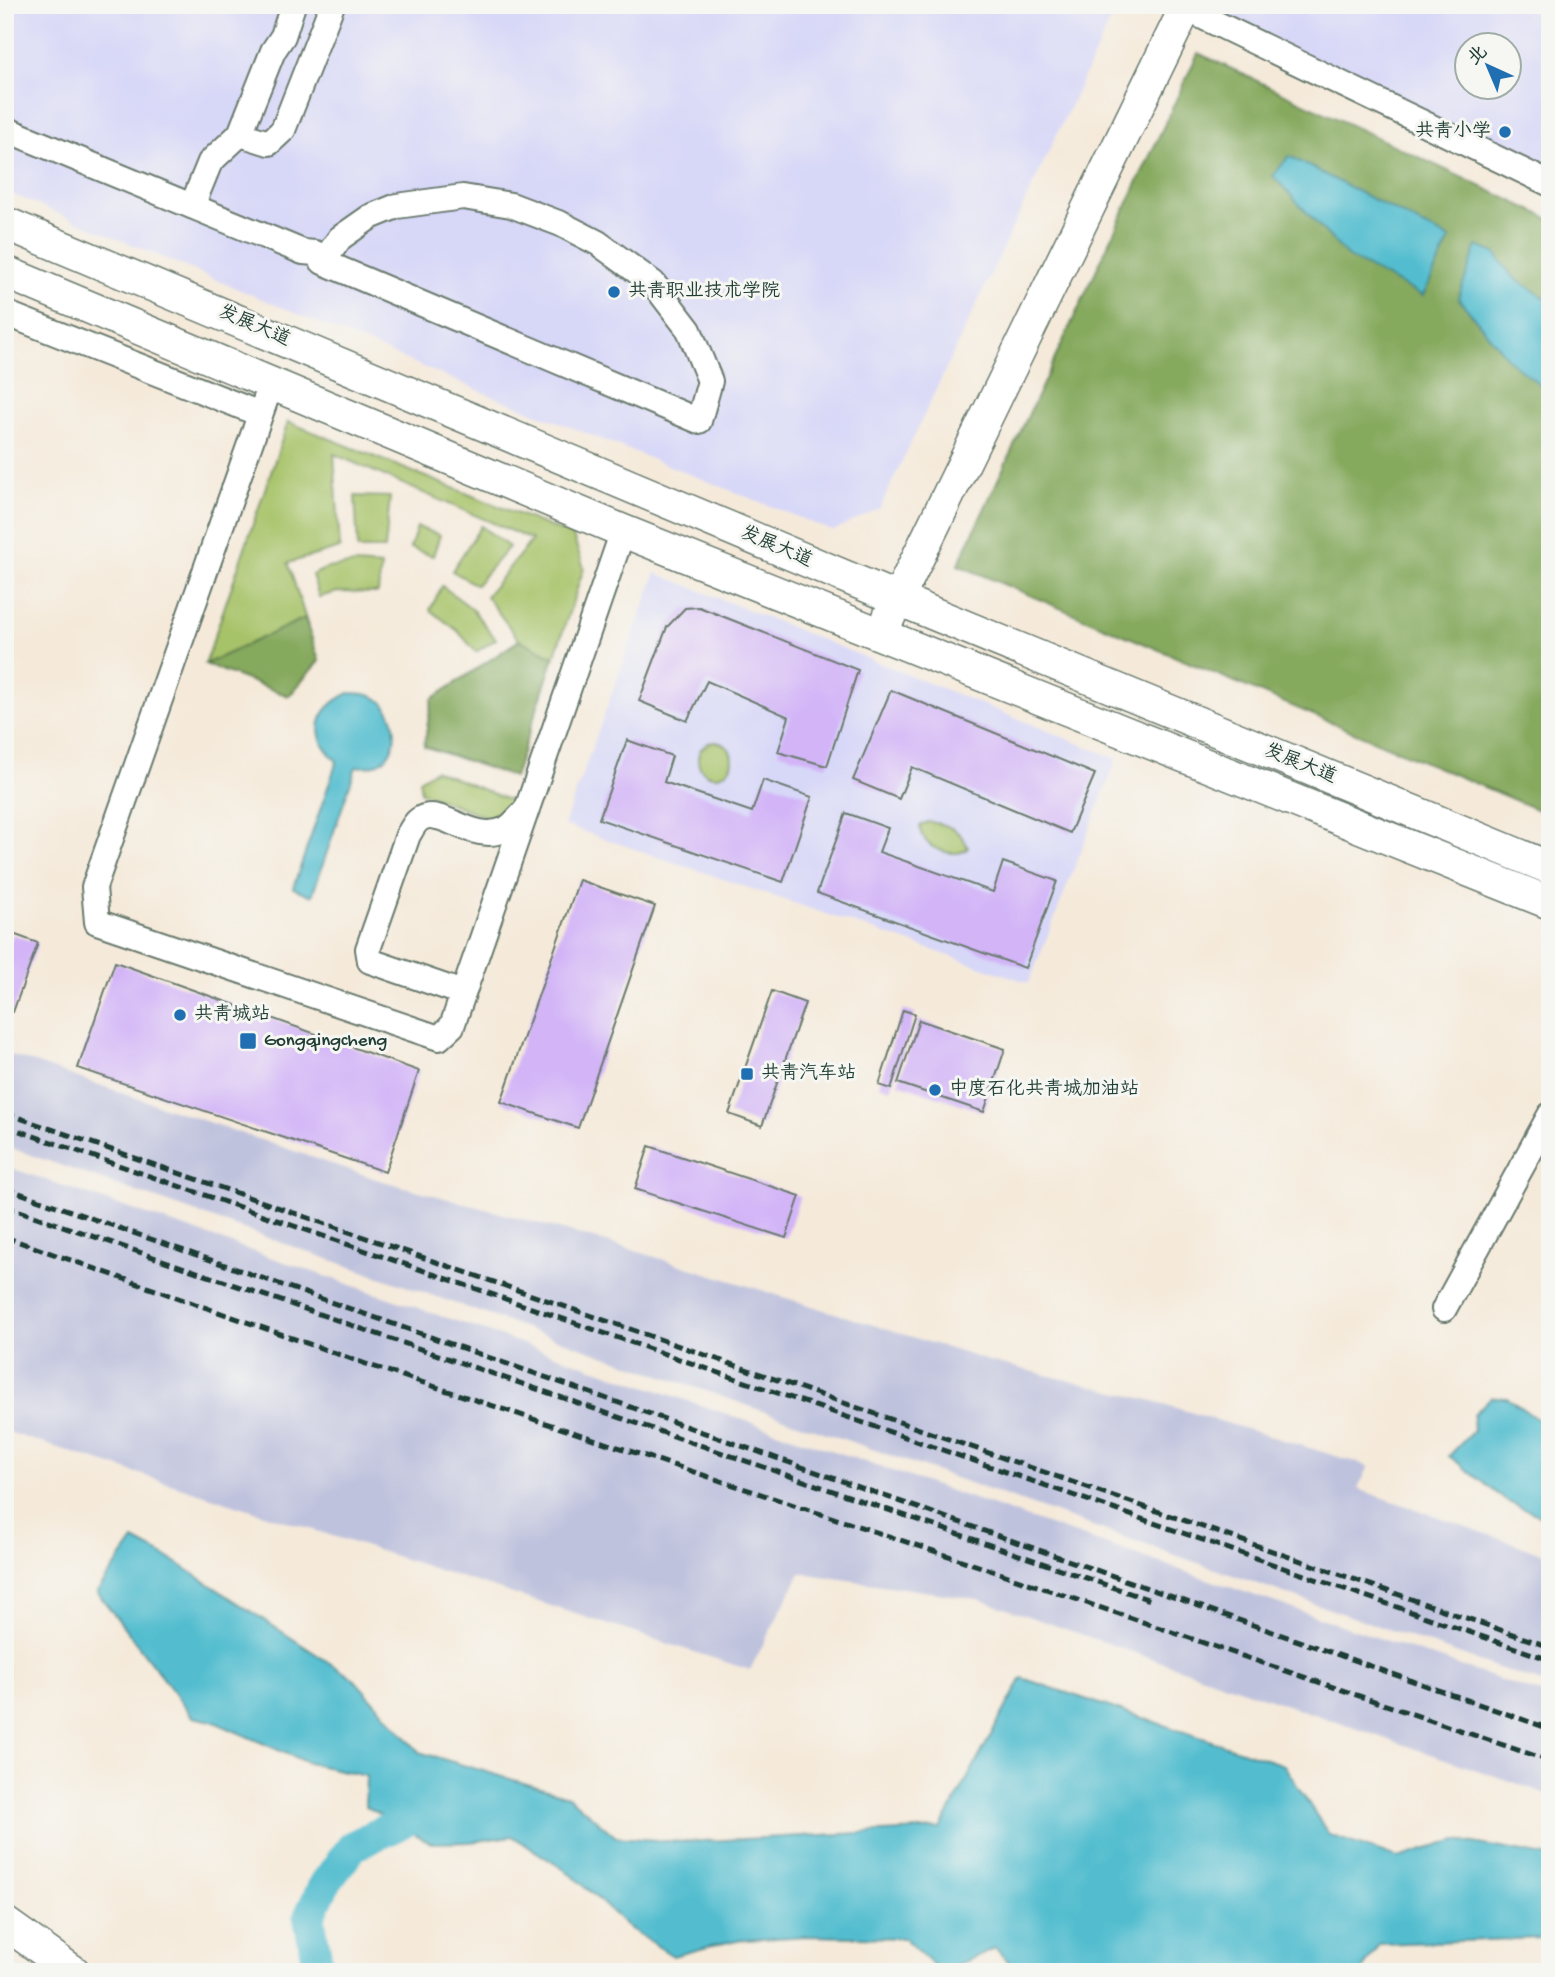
<svg xmlns="http://www.w3.org/2000/svg" width="1555" height="1977" font-family="'Gochi Hand','LXGW WenKai TC',sans-serif">
	<style>
		.built { fill: #d7d7f8; fill-rule: evenodd }
		.industrial { fill: #bfc2dd }
		.green { fill: #a7c369; stroke: #63804e; stroke-width: 2 }
		.forest { fill: #85a95d; stroke: #527348; stroke-width: 2 }
		.water { fill: #53bdcf; stroke: #397d82; stroke-width: 2 }
		.lines { fill: none; stroke-linecap: round; stroke-linejoin: round }
		.river { stroke: #53bdcf; stroke-width: 32 }
		.building { fill: #d2b4f7 }
		.minor-casing { stroke: #6a7a6e; stroke-width: 28 }
		.major-casing { stroke: #6a7a6e; stroke-width: 35 }
		.minor { stroke: #fff; stroke-width: 24 }
		.major { stroke: #fff; stroke-width: 32 }
		.rail { stroke: #1f3d34; stroke-width: 5; stroke-dasharray: 10 5; stroke-linecap: butt }
		.poi-dot { fill: #1f6fb2; stroke: #f6f6f2; stroke-width: 2.5 }
		.labels { text-anchor: middle; dominant-baseline: central; stroke-width: 6; stroke-linejoin: round; paint-order: stroke }
		.poi-label { font-size: 19px; fill: #1f3d34; stroke: #f6f6f2; text-anchor: start }
		.street-label { font-size: 19px; fill: #1f3d34; stroke: #f6f6f2 }
	</style>
	<rect width="100%" height="100%" fill="#f6f6f2"/>
	<filter id="ink" filterUnits="userSpaceOnUse"><feTurbulence type="fractalNoise" baseFrequency=".0143" numOctaves="2"/><feDisplacementMap in="SourceGraphic" scale="14" xChannelSelector="R" yChannelSelector="G"/><feConvolveMatrix kernelMatrix="1 2 1 2 8 2 1 2 1" color-interpolation-filters="sRGB"/></filter>
	<filter id="wash" filterUnits="userSpaceOnUse"><feTurbulence type="fractalNoise" baseFrequency=".00686" numOctaves="4" result="noise"/><feDisplacementMap in="SourceGraphic" scale="28" xChannelSelector="R" yChannelSelector="G"/><feGaussianBlur stdDeviation="1.57" result="paint"/><feColorMatrix in="noise" values="0 0 0 0 0 0 0 0 0 0 0 0 0 0 0 0 0 1.4 0 .05"/><feComposite in="paint" operator="in"/></filter>
	<g filter="url(#wash)">
		<rect width="100%" height="100%" fill="#f5eada"/>
		<g class="built">
			<polygon points="5,5 1118,5 880,508 833,531 485,393 5,191"/>
			<path d="M1202 5H1550V176ZM1468 46H1510V88H1468Z"/>
			<polygon points="656,573 1117,759 1029,983 564,825"/>
		</g>
		<g class="industrial">
			<polygon points="5,1053 379,1180 610,1243 989,1361 1153,1401 1369,1466 1358,1489 1550,1556 1550,1686 5,1146"/>
			<polygon points="5,1166 1550,1697 1550,1795 978,1599 800,1573 750,1670 5,1431"/>
		</g>
		<g class="green">
			<polygon points="288,422 573,536 584,568 514,777 424,746 432,699 519,640 486,596 532,540 334,454 340,548 288,563 319,661 289,696 205,664"/>
			<polygon points="355,496 390,497 385,549 358,549"/>
			<polygon points="481,526 509,547 476,585 452,571"/>
			<polygon points="417,527 440,535 433,556 410,548"/>
			<polygon points="356,564 381,566 378,593 338,592 319,597 312,575 327,568"/>
			<polygon points="442,586 471,608 496,639 476,652 458,631 430,610"/>
			<circle cx="715" cy="759" r="17"/>
			<polygon points="435,770 511,801 506,811 489,818 421,792 419,780"/>
			<path d="M928 822C947 824 961 829 968 848 957 859 930 850 923 837 921 835 920 828 920 826Z"/>
		</g>
		<g class="forest">
			<polygon points="1198,53 1550,219 1550,815 958,565"/>
			<polygon points="305,618 319,661 289,696 205,664"/>
			<polygon points="520,640 554,657 514,777 424,746 432,699"/>
		</g>
		<g class="water">
			<polygon points="1289,156 1450,239 1423,296 1348,257 1273,176"/>
			<polygon points="1477,246 1495,253 1513,277 1550,301 1550,393 1509,360 1458,298"/>
			<path d="M349 693C358 693 368 693 377 698 400 713 403 757 372 766 368 767 361 766 356 767L312 896 293 888 337 761C308 735 316 709 349 693Z"/>
			<polygon points="1491,1397 1507,1398 1550,1428 1550,1520 1508,1502 1449,1456 1473,1431 1474,1414"/>
			<polygon points="134,1540 174,1561 354,1679 419,1752 568,1796 616,1837 683,1842 940,1829 1022,1678 1284,1765 1329,1835 1398,1858 1457,1840 1550,1857 1550,1890 1541,1938 1379,1944 1361,1972 1019,1972 995,1948 941,1972 904,1938 806,1936 732,1941 673,1956 629,1928 571,1874 512,1836 470,1842 431,1843 365,1806 366,1776 308,1763 212,1721 193,1717 97,1592"/>
		</g>
		<g class="lines">
			<polyline class="river" points="319,1972 309,1917 324,1885 353,1846 437,1806"/>
		</g>
		<g id="blocks">
			<g class="building">
				<polygon points="699,607 858,670 827,766 778,752 789,717 707,681 687,721 639,701 667,627 685,608"/>
				<polygon points="891,690 1095,774 1070,833 912,767 899,799 853,780"/>
				<polygon points="627,740 672,756 664,782 752,812 763,780 812,797 783,882 599,819"/>
				<polygon points="846,813 888,828 879,852 993,892 1003,862 1057,881 1025,968 817,893"/>
				<polygon points="579,880 655,906 578,1128 501,1102"/>
				<polygon points="13,934 38,943 13,1012 5,1009 5,955"/>
				<polygon points="115,962 419,1071 385,1172 78,1068"/>
				<polygon points="772,991 805,1003 762,1126 729,1114"/>
				<polygon points="903,1010 915,1014 891,1089 879,1085"/>
				<polygon points="919,1020 1005,1049 984,1112 898,1083"/>
				<polygon points="649,1146 800,1196 786,1238 635,1189"/>
			</g>
		</g>
	</g>
	<g filter="url(#ink)">
		<use href="#blocks" fill-opacity="0" stroke="#6a7a6e" stroke-width="2"/>
		<g class="lines">
			<g class="minor-casing">
				<g id="minor">
					<polyline points="1178,5 1550,184"/>
					<polyline points="5,129 303,252 315,253 323,262 699,421 710,381 689,330 653,283 598,243 561,224 511,205 463,197 397,206 370,217 340,238 323,262"/>
					<polyline points="240,134 269,143 283,130 332,5"/>
					<polyline points="192,206 210,162 240,134 273,51 283,36 293,5"/>
					<polyline points="5,313 260,414"/>
					<polyline points="271,384 94,887 97,922 439,1038 452,1026 623,531"/>
					<path d="M463 993 370 961 368 949 408 835C412 829 415 821 422 818 442 807 474 845 506 829 513 825 520 816 526 810"/>
					<polyline points="1444,1309 1550,1115"/>
				</g>
			</g>
			<g class="major-casing">
				<g id="major">
					<polyline points="5,223 898,599 1550,868"/>
					<polyline points="5,272 623,531 1550,903"/>
					<polyline points="889,617 1187,5"/>
					<polyline points="5,1923 74,1972"/>
				</g>
			</g>
			<use href="#minor" class="minor"/>
			<use href="#major" class="major"/>
			<g class="rail">
				<polyline points="5,1113 1550,1647"/>
				<polyline points="5,1126 1550,1660"/>
				<polyline points="5,1188 1550,1729"/>
				<polyline points="5,1206 1150,1600"/>
				<polyline points="5,1237 366,1364 958,1559 1550,1761"/>
			</g>
		</g>
	</g>
	<g class="poi-dot">
		<circle cx="1505" cy="132" r="7"/>
		<circle cx="614" cy="292" r="7"/>
		<circle cx="180" cy="1015" r="7"/>
		<rect x="239" y="1032" width="18" height="18" rx="3.5"/>
		<rect x="740" y="1067" width="14" height="14" rx="3.5"/>
		<circle cx="935" cy="1090" r="7"/>
	</g>
	<g class="labels">
		<g class="poi-label">
			<text x="1491" y="132" text-anchor="end">共青小学</text>
			<text x="628" y="292">共青职业技术学院</text>
			<text x="194" y="1015">共青城站</text>
			<text x="264" y="1041">Gongqingcheng</text>
			<text x="761" y="1074">共青汽车站</text>
			<text x="949" y="1090">中度石化共青城加油站</text>
		</g>
		<g class="street-label">
			<text transform="translate(254 327) rotate(23)">发展大道</text>
			<text transform="translate(776 548) rotate(23)">发展大道</text>
			<text transform="translate(1300 765) rotate(22)">发展大道</text>
		</g>
	</g>
	<rect width="1555" height="1977" fill="none" stroke="#f6f6f2" stroke-width="28"/>
	<g transform="translate(1488 66) rotate(316)"><circle r="33" fill="#f6f6f2" stroke="#a0aca6" stroke-width="2"/>
	<path d="M0-5L12 26L0 18L-12 26Z" fill="#1f6fb2"/>
	<text y="-10" font-size="19" font-weight="bold" text-anchor="middle" fill="#1f3d34">北</text>
	</g>
</svg>
